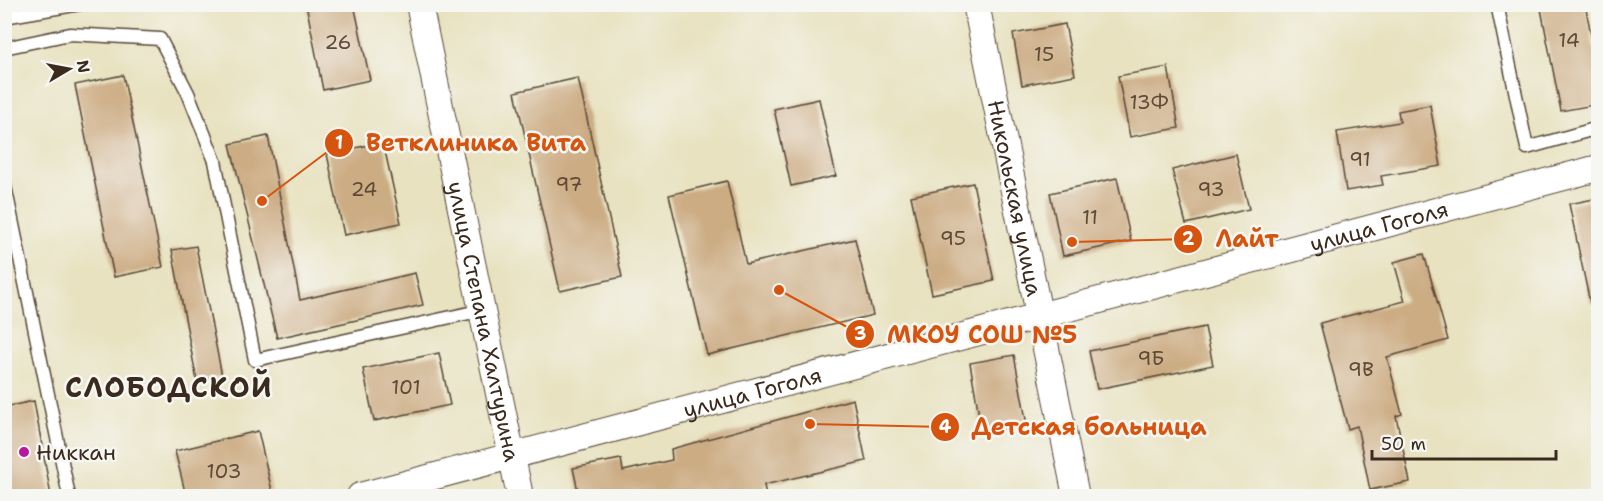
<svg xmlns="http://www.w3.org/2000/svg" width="1603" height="501" font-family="'Shantell Sans',sans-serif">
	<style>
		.building { fill: #ccac83 }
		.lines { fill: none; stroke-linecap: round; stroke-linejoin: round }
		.lane-casing { stroke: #554636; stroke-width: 15 }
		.street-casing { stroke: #554636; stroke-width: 28 }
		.lane { stroke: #fff; stroke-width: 12 }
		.street { stroke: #fff; stroke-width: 26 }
		.poi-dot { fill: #b5179e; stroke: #f6f6f2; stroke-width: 2 }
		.labels { text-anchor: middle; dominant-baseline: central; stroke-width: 5; stroke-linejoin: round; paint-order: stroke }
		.number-label { font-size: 20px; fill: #5f4a37 }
		.street-label { font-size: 22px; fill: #3b2a1e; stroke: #f6f6f2 }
		.poi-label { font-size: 22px; fill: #3b2a1e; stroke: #f6f6f2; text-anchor: start }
		.district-label { font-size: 28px; font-weight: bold; letter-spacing: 1.5px; fill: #3b2a1e; stroke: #f6f6f2 }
		.leader { fill: none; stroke: #d7540e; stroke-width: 2 }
		.callout-dot { fill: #d7540e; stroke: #f6f6f2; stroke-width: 2 }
		.mark-label { font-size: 18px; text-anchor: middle; font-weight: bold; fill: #fff }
		.callout-label { font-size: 24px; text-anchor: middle; font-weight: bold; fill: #d7540e; stroke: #f6f6f2; stroke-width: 5; stroke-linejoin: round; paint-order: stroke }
	</style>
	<rect width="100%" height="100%" fill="#f6f6f2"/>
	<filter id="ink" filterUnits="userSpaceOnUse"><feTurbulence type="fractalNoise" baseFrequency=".0167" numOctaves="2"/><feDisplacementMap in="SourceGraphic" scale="12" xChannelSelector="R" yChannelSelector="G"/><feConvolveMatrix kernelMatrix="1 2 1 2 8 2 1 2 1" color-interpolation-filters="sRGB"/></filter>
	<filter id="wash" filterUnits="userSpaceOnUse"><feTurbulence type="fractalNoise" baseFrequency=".008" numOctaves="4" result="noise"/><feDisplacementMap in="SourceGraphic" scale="24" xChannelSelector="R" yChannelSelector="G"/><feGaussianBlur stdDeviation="1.35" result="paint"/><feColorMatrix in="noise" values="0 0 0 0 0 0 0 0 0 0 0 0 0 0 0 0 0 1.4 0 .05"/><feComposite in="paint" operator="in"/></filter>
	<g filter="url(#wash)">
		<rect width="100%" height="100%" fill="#e8e2c0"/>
		<g id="blocks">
			<g class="building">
				<polygon points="306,4 354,4 370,80 323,90"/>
				<polygon points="1540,4 1585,4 1599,75 1599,104 1561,111"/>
				<polygon points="1065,24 1075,75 1022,85 1013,34"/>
				<polygon points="1168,67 1179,128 1130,137 1118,76"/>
				<polygon points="123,75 163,267 114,277 75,85"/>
				<polygon points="578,78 622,277 560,291 515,92"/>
				<polygon points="819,99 836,176 791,186 774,109"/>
				<polygon points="1430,105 1441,166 1381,176 1383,185 1346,191 1337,132 1400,122 1398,111"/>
				<polygon points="268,136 300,300 415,273 423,305 277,338 230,144"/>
				<polygon points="383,142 401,223 344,235 327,154"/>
				<polygon points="1236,154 1249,209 1186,224 1172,170"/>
				<polygon points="1117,178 1131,241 1063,256 1050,193"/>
				<polygon points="727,181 746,264 855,239 873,315 707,355 669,195"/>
				<polygon points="973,183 994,281 932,294 911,196"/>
				<polygon points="1599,198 1599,302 1590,303 1569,204"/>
				<polygon points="196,246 222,376 197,381 172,250"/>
				<polygon points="1424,254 1448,340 1387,357 1402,414 1396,416 1410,482 1370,490 1357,426 1348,429 1320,323 1405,301 1394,262"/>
				<polygon points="1205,327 1213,365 1097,389 1089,351"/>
				<polygon points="439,353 450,405 374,421 363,369"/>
				<polygon points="1014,355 1027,425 982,433 970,363"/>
				<polygon points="853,399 866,461 764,485 766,496 579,496 573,468 621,459 623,471 672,460 671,449"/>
				<polygon points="34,401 51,496 4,496 4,407"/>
				<polygon points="258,431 272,491 247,496 186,496 175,451"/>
			</g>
		</g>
	</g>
	<g filter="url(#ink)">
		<use href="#blocks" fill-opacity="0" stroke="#554636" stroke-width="1.5"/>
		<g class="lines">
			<g class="lane-casing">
				<g id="lane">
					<polyline points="1497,4 1527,148 1598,128"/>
					<polyline points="4,17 80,4"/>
					<polyline points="4,48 70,34 160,39 188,93 215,161 255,360 483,310"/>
					<polyline points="4,181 69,496"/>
				</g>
			</g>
			<g class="street-casing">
				<g id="street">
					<path id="s1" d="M419 4 520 496"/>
					<path id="s2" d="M976 4 1076 496"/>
					<path id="s3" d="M360 496 1598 168"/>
				</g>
			</g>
			<use href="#lane" class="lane"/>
			<use href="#street" class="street"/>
		</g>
	</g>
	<circle class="poi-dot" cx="24" cy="452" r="6"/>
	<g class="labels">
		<g class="number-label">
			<text x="1569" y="40">14</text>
			<text x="338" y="42">26</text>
			<text x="1044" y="54">15</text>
			<text x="1149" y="102">13Ф</text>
			<text x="1360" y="159">91</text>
			<text x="569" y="184">97</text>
			<text x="364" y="189">24</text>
			<text x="1211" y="189">93</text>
			<text x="1090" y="217">11</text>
			<text x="953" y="238">95</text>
			<text x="1151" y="358">9Б</text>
			<text x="1361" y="369">9В</text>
			<text x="406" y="387">101</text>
			<text x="224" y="471">103</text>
		</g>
		<g class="street-label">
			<text stroke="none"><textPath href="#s2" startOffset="198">Никольская улица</textPath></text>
			<text stroke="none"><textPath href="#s3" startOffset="1054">улица Гоголя</textPath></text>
			<text stroke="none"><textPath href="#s1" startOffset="324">улица Степана Халтурина</textPath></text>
			<text stroke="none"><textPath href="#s3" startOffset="406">улица Гоголя</textPath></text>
		</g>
		<g class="poi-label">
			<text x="36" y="452">Никкан</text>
		</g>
		<g class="district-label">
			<text x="169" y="387">СЛОБОДСКОЙ</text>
		</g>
	</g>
	<path class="leader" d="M262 201L339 143M1072 242L1188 239M779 290L860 334M810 424L945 427"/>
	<g class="callout-dot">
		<circle cx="262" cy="201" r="6"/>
		<circle cx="1072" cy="242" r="6"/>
		<circle cx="779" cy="290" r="6"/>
		<circle cx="810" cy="424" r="6"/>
		<circle cx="339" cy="143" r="15"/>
		<circle cx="1188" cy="239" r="15"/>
		<circle cx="860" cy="334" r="15"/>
		<circle cx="945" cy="427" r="15"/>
	</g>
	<g class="mark-label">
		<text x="339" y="149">1</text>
		<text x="1188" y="245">2</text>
		<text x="860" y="340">3</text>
		<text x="945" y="433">4</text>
	</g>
	<g class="callout-label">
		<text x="476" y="151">Ветклиника Вита</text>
		<text x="1247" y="247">Лайт</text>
		<text x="982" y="343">МКОУ СОШ №5</text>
		<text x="1089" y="435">Детская больница</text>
	</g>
	<rect width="1603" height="501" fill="none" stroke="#f6f6f2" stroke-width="24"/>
	<g transform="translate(69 69) rotate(80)" stroke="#f6f6f2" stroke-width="4.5" paint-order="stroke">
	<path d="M0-4.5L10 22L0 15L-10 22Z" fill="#3b2a1e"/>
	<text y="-9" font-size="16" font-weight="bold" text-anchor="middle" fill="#3b2a1e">N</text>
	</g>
	<path d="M1372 450v9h184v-9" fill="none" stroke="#3b2a1e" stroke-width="3"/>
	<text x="1381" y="450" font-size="18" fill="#3b2a1e" stroke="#f6f6f2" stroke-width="4.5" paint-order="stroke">50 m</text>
</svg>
